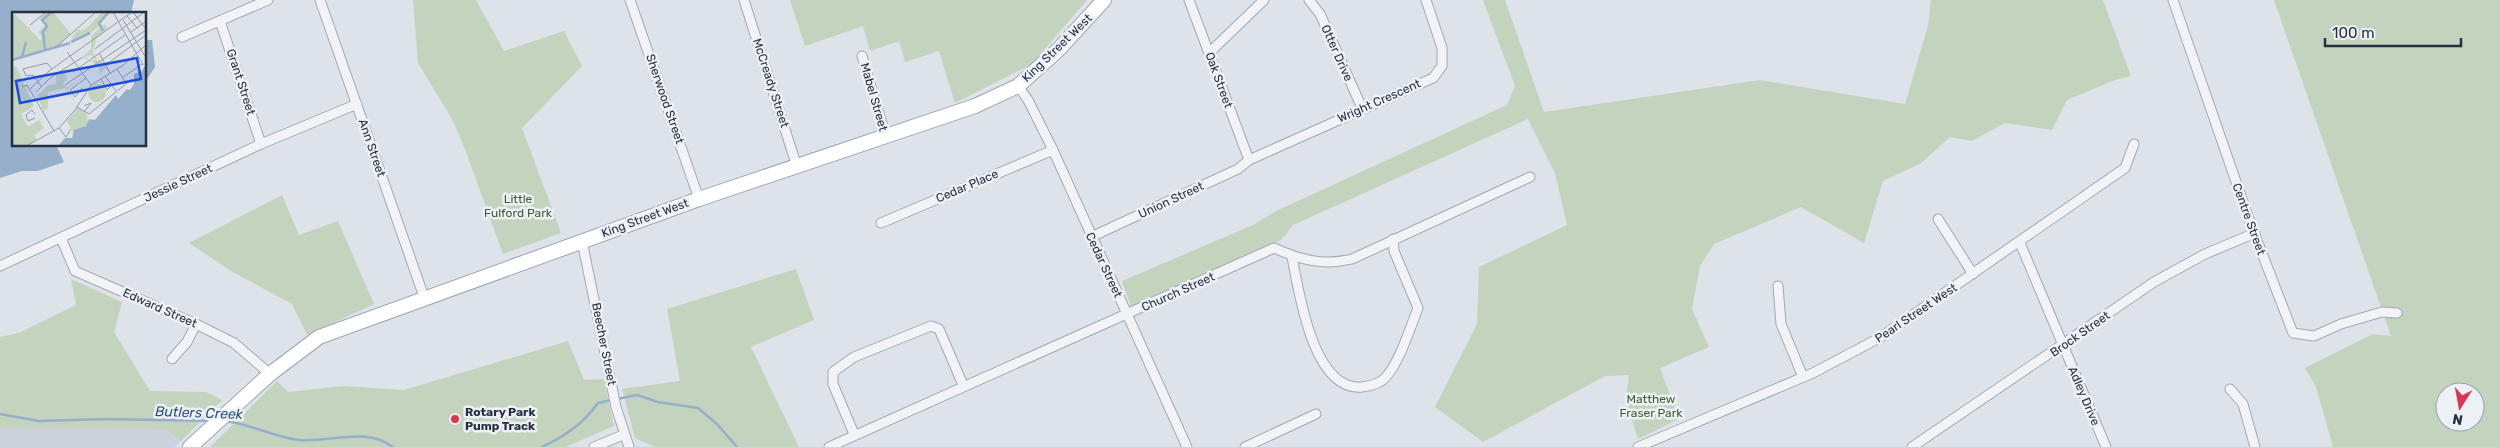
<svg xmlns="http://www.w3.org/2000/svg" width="2500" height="447" font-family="Rubik,sans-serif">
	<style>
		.built { fill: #ccd1db }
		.green { fill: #c4d3be; fill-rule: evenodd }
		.water { fill: #96b0cc }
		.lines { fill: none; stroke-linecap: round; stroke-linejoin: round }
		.stream { stroke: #96b0cc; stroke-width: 2.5 }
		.street-casing { stroke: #a3a9b3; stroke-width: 11 }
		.primary-casing { stroke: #9ca6b5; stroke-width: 16 }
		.street { stroke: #f1f3f7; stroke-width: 9 }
		.primary { stroke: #fff; stroke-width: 14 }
		.poi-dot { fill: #d83851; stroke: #edf1f6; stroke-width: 2 }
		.labels { text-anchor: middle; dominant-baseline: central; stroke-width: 5; stroke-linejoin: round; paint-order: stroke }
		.street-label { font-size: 12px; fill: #263041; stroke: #edf1f6 }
		.park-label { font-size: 12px; fill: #3a5d32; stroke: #edf1f6 }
		.poi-label { font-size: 12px; font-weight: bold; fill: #263041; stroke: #edf1f6; text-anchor: start }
		.water-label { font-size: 14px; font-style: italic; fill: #2d4f78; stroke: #edf1f6 }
		.inset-river { fill: none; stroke: #96b0cc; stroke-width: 2.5 }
		.inset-road { fill: none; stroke: #949ba6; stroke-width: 1 }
		.view { fill: #1d4ed8; fill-opacity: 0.15; stroke: #1d4ed8; stroke-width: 2.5 }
		.inset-edge { fill: none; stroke: #263041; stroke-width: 2.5 }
	</style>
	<rect width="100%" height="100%" fill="#dee2e9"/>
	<polygon class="built" points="6,427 165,429 181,441 174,447 0,447 0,428"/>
	<g class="green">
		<polygon points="413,0 476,0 504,51 564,31 582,66 522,128 561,233 503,254 465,149 452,119 418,63"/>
		<polygon points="790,0 1087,0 1032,64 955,103 939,51 905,62 899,41 870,51 863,26 805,46"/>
		<polygon points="1483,0 1505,0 1544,112 1760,80 1905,104 1928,26 1931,0 2103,0 2131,76 2115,80 2067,100 2052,130 2005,123 1972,141 1950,137 1921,163 1883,181 1864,243 1801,207 1714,244 1700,266 1692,309 1709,347 1660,368 1679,419 1638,439 1626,399 1629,375 1605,376 1483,442 1435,407 1477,324 1479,267 1567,225 1555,173 1528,119 1293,225 1281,240 1131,307 1122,281 1253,225 1276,211 1507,105 1515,86"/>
		<path d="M2274 0H2500V447H2333L2316 387 2305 368 2373 334 2391 336ZM2445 392H2475V422H2445Z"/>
		<polygon points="282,195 299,235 338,221 374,304 307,335 292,304 231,271 189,243"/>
		<polygon points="796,269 814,320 751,347 799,447 655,447 635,438 622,389 680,381 667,309"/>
		<polygon points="71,279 122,302 114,332 150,391 206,392 222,400 181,441 165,429 0,428 0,337 19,333 76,305"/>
		<polygon points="568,341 584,380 604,379 614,426 565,447 210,447 277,381 288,392 343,386 404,390"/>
	</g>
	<g class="water">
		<polygon points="0,0 134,0 131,14 14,14 14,145 56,145 64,162 38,171 22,171 0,178"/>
		<polygon points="145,40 152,40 155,67 145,82"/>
	</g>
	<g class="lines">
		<g class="stream">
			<polyline points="617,399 637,395 658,402 698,408 717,424 737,447"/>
			<polyline points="0,414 39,421 106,419 212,421"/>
			<path d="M225 421C251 424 273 437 299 440 331 443 364 426 393 447"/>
			<path d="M542 447C565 436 583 424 598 403L611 400"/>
		</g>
		<g class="street-casing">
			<g id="street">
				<polyline points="320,0 424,297"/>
				<polyline points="630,0 699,199"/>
				<polyline points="744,0 797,167"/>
				<polyline points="1189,0 1249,160"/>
				<polyline points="1309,0 1320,14 1362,108"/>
				<polyline points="2173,0 2251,225 2293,333 2314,336 2341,324 2382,312 2397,313"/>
				<polyline points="220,21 261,144"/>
				<polyline points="182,37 268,0"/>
				<polyline points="1209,53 1264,0"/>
				<polyline points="862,56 886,137"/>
				<polyline points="1018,86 1028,100 1053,150 1187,447"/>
				<polyline points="1938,219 1973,274"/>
				<polyline points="881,223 1053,150"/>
				<polyline points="1091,237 1238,169 1249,160 1433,78 1442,66 1442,48 1426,0"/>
				<polyline points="61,238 75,271 196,324 234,343 270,374"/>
				<polyline points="582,241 616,407 629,447"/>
				<polyline points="2020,243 2106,447"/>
				<path d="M1292 257C1299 292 1313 392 1362 387 1371 386 1380 384 1386 377 1400 361 1410 328 1418 308L1394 251 1393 239"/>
				<polyline points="0,266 261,144 357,104"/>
				<polyline points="1778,286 1781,324 1803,377"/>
				<polyline points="172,359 187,342 196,324"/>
				<polyline points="2230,389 2243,404 2255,447"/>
				<polyline points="854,434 833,384 833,372 854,357 931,326 939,329 963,385"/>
				<polyline points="594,447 623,435"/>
				<path d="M829 447 1274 248C1301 260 1323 266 1352 259L1530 177"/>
				<polyline points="1245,447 1316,414"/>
				<polyline points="1638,447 1813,373 1881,337 2125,168 2134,144"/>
				<polyline points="1912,447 2154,282 2205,254 2255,233"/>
			</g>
		</g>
		<g class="primary-casing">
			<polyline id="primary" points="190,447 270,374 319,337 699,199 975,106 1018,86 1059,49 1104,0"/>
		</g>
		<use href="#street" class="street"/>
		<use href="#primary" class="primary"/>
	</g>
	<circle class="poi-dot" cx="455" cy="419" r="5"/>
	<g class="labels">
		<g class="street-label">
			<text transform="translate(1057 48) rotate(-44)">King Street West</text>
			<text transform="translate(1337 53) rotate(66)">Otter Drive</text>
			<text transform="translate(1219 80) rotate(70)">Oak Street</text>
			<text transform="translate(241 82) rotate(72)">Grant Street</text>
			<text transform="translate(771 83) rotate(72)">McCready Street</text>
			<text transform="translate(874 97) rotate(74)">Mabel Street</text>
			<text transform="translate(665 99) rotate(71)">Sherwood Street</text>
			<text transform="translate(1379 101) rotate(-24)">Wright Crescent</text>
			<text transform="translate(372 148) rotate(71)">Ann Street</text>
			<text transform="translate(178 183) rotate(-25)">Jessie Street</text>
			<text transform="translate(967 186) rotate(-23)">Cedar Place</text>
			<text transform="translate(1171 200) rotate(-25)">Union Street</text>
			<text transform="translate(645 218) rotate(-20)">King Street West</text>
			<text transform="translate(2249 219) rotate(70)">Centre Street</text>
			<text transform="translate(1104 265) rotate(65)">Cedar Street</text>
			<text transform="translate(1178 292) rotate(-24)">Church Street</text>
			<text transform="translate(160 308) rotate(24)">Edward Street</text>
			<text transform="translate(1916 313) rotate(-34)">Pearl Street West</text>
			<text transform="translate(2080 334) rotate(-35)">Brock Street</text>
			<text transform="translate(604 344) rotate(79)">Beecher Street</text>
			<text transform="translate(2084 396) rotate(67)">Adley Drive</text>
		</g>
		<g class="park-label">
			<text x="518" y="199">Little<tspan x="518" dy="14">Fulford Park</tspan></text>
			<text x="1651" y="399">Matthew<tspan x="1651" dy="14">Fraser Park</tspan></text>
		</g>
		<g class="poi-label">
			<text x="465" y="412">Rotary Park<tspan x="465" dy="14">Pump Track</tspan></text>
		</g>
		<g class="water-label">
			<text transform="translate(199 413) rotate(2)">Butlers Creek</text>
		</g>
	</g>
	<g transform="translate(12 12)">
		<rect width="134" height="134" fill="#dee2e9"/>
		<path d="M35 0H41L59 22 44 35 0 49V4L3 2 28 28 31 26 26 20 34 13 28 6ZM90 0H95L88 14 72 25 59 27 66 17 69 19 76 15ZM93 12 95 16 84 27 81 40 84 47 95 54 88 62 86 53 77 49 83 48 80 43 74 44 76 49 71 44 79 37V24ZM4 54 22 94 9 102 16 115 27 108 32 116 22 123 25 129 12 134H0V56ZM53 60 55 68 51 71 54 76 72 64 55 77 65 94 53 76 36 80V95L32 100 25 84 36 73 44 72V63ZM76 81a9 9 0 1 1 18 0a9 9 0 1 1-18 0ZM66 96 75 102 76 112 61 120 55 109Z" fill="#c4d3be"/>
		<path d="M132 55H134V134H46L53 126H60L62 118 74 114 77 107 83 108 104 83 106 87 115 77 118 78 122 72V62L130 59Z" fill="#96b0cc"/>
		<path class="inset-river" d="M91 19 87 11 97 0M59 30 78 21M33 37 31 20 35 14 30 8 40 0M10 45 14 30M0 48 58 31"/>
		<path class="inset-road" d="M101 0 131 53M121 0 134 17M115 4 125 16M111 8 133 44M18 13 34 0M118 21 134 9M43 36 84 0M83 37 131 1M55 40 79 73M87 41 98 61M95 52 134 23M105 57 114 71M61 60 113 23M93 64 104 79M110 66 130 52M89 67 95 78 99 74M53 73 134 18M29 74 21 63 14 64 11 57 35 51 40 57M10 75 15 73 42 119M70 76 63 85 58 78 74 66M18 77 37 59 120 0M24 80 38 66 71 45M72 94 79 91 72 100M65 95 77 102 120 67M23 106 16 109 14 103 20 98 23 102M47 116 54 125 59 117M14 134 47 116 63 98 79 73 110 54 134 33"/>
		<path class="view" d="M125 46 129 67 8 91 4 69Z"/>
		<rect width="134" height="134" class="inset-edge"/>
	</g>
	<g transform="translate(2460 407) rotate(191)"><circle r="24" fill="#edf1f6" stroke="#9da4ae"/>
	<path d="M0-4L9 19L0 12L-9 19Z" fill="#d83851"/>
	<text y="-8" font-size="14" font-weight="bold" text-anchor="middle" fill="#263041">N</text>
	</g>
	<path d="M2325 38v8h136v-8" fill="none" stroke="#263041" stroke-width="2.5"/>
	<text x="2332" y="38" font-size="15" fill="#263041" stroke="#edf1f6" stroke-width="4" paint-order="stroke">100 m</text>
</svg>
